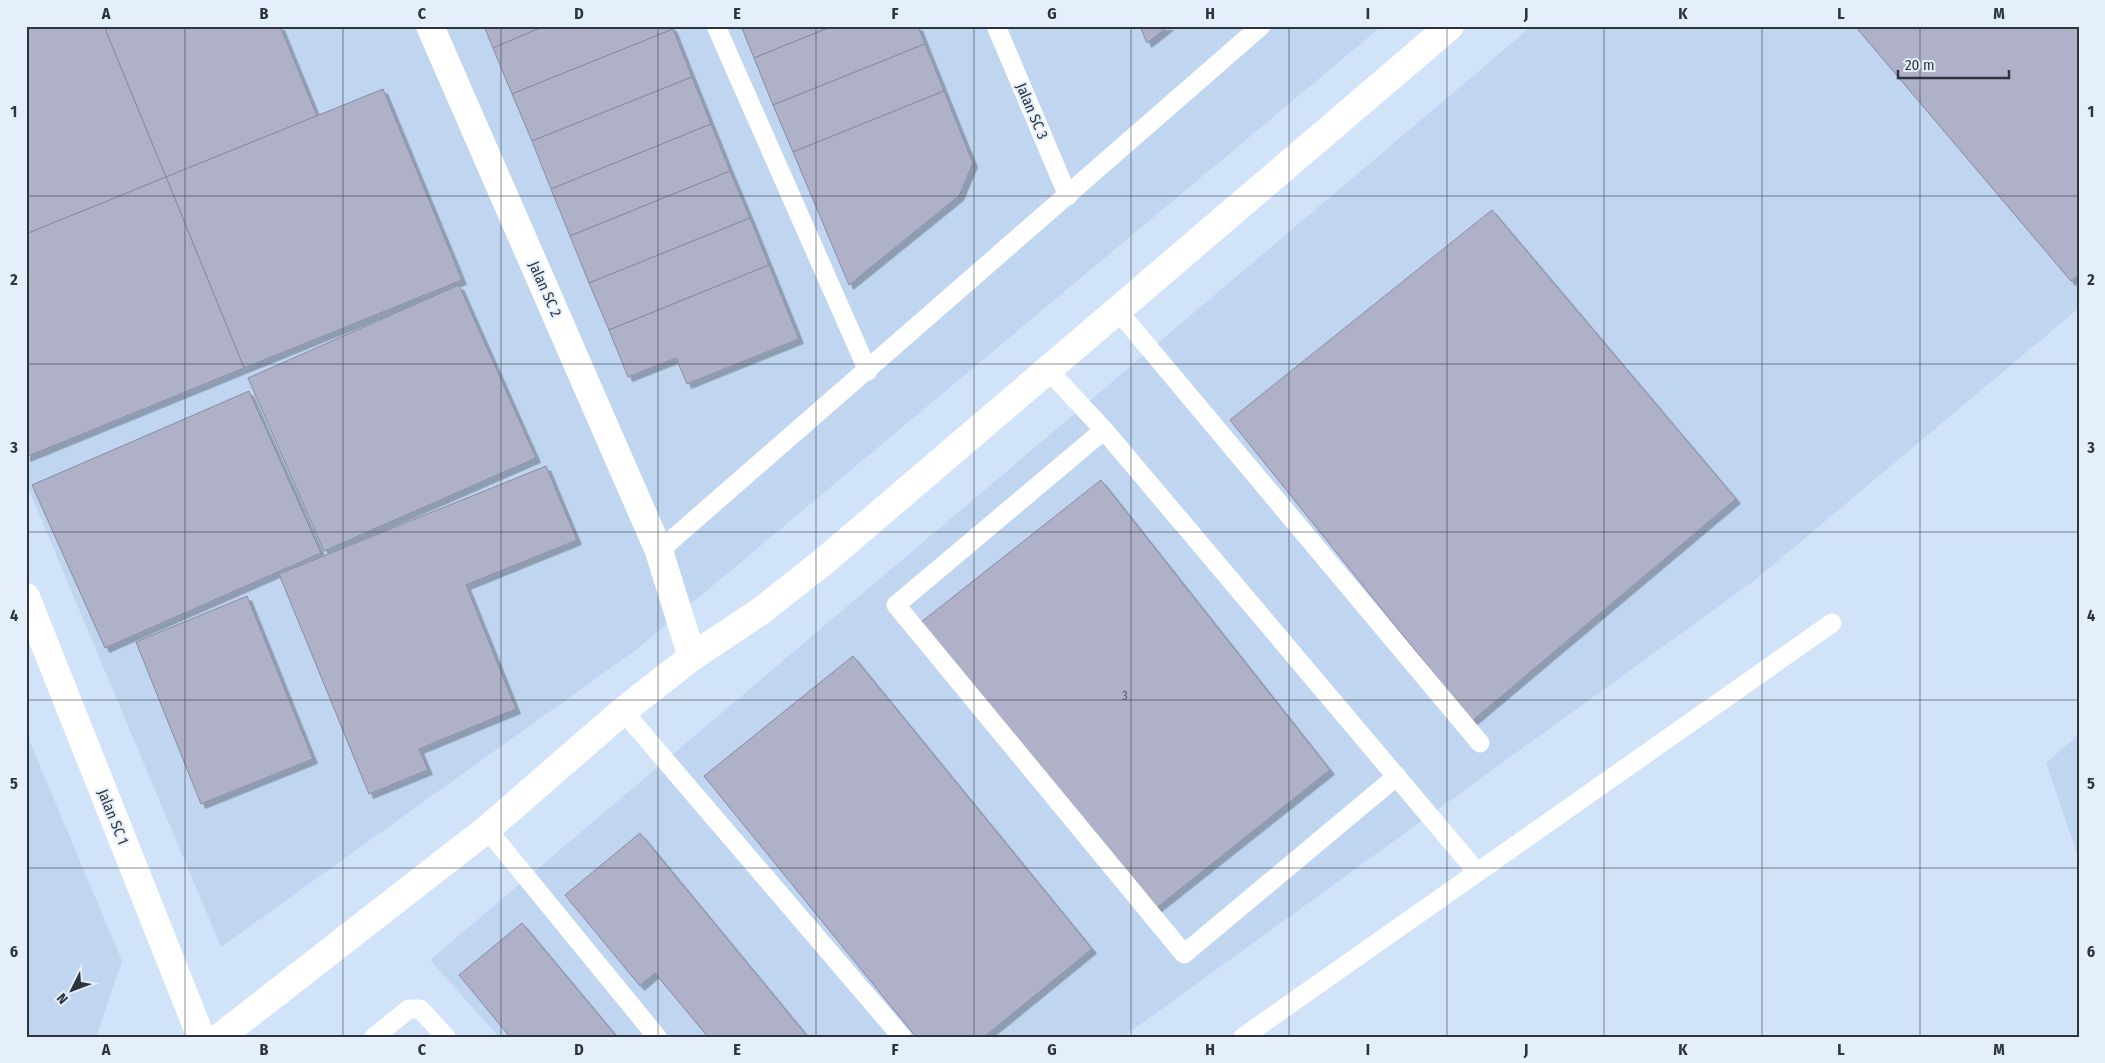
<svg xmlns="http://www.w3.org/2000/svg" width="2105" height="1063" font-family="'Fira Sans Condensed',sans-serif">
	<style>
		.built { fill: #c0d5f0 }
		.building { fill: #afb1c9; stroke: #8a8ba3; filter: url(#shadow) }
		.lines { fill: none; stroke-linecap: round; stroke-linejoin: round }
		.service { stroke: #fff; stroke-width: 19 }
		.minor { stroke: #fff; stroke-width: 28 }
		.grid { fill: none; stroke: #2d343c; stroke-width: 1; stroke-opacity: 0.55 }
		.labels { text-anchor: middle; dominant-baseline: central; stroke-width: 4; stroke-linejoin: round; paint-order: stroke }
		.number-label { font-size: 12px; fill: #4e535f }
		.street-label { font-size: 15px; fill: #2d343c; stroke: #e5effc }
		.neatline { fill: none; stroke: #2d343c; stroke-width: 2 }
		.grid-label { font-size: 16px; text-anchor: middle; font-weight: bold; fill: #2d343c }
	</style>
	<defs>
		<filter id="shadow"><feDropShadow dx="4.5" dy="4.5" stdDeviation="0" flood-color="#0004"/></filter>
	</defs>
	<rect width="100%" height="100%" fill="#d1e3f8"/>
	<g class="built">
		<polygon points="26,26 1382,26 637,649 221,947 26,483"/>
		<polygon points="1532,26 2079,26 2079,308 1755,580 1123,1037 499,1037 430,960"/>
		<polygon points="26,733 122,961 96,1037 26,1037"/>
		<polygon points="2079,734 2079,859 2046,763"/>
	</g>
	<g class="building">
		<polygon points="26,26 104,26 166,177 26,234"/>
		<polygon points="104,26 280,26 317,116 166,177"/>
		<polygon points="484,26 545,26 493,48"/>
		<polygon points="545,26 671,26 673,29 512,94 493,48"/>
		<polygon points="741,26 833,26 754,58"/>
		<polygon points="833,26 918,26 925,44 773,105 754,58"/>
		<polygon points="1140,26 1169,26 1147,43"/>
		<polygon points="1855,26 2079,26 2079,275 2071,281"/>
		<polygon points="673,29 692,77 532,141 512,94"/>
		<polygon points="925,44 944,91 793,152 773,105"/>
		<polygon points="692,77 711,124 551,189 532,141"/>
		<polygon points="383,89 462,280 244,368 166,177"/>
		<polygon points="944,91 973,163 959,196 849,285 793,152"/>
		<polygon points="711,124 730,171 570,236 551,189"/>
		<polygon points="730,171 750,218 589,283 570,236"/>
		<polygon points="166,177 244,368 26,457 26,234"/>
		<polygon points="1492,210 1736,499 1472,721 1230,420"/>
		<polygon points="750,218 769,265 609,330 589,283"/>
		<polygon points="769,265 799,339 687,384 676,358 628,377 609,330"/>
		<polygon points="459,285 536,458 324,551 248,378"/>
		<polygon points="249,391 321,553 105,648 32,485"/>
		<polygon points="546,466 577,540 466,585 516,709 419,749 428,770 369,794 279,574"/>
		<polygon points="1101,480 1330,770 1150,913 920,623"/>
		<polygon points="247,596 313,759 201,804 136,642"/>
		<polygon points="853,656 1092,949 984,1037 916,1037 704,776"/>
		<polygon points="640,833 808,1037 708,1037 655,973 640,986 565,895"/>
		<polygon points="522,923 617,1037 510,1037 459,975"/>
	</g>
	<g class="lines">
		<g class="service">
			<polyline points="716,26 868,371"/>
			<polyline points="996,26 1068,196"/>
			<polyline points="1118,311 1480,743"/>
			<polyline points="1049,371 1104,430 1477,872"/>
			<polyline points="1104,430 896,605 1184,954 1397,776"/>
			<polyline points="659,551 1261,26"/>
			<polyline points="623,711 902,1037"/>
			<polyline points="487,829 657,1037"/>
			<polyline points="374,1037 409,1009 420,1009 446,1037"/>
			<polyline points="1243,1037 1832,623"/>
		</g>
		<g class="minor">
			<polyline points="430,26 659,551 692,657"/>
			<polyline points="26,597 201,1037"/>
			<polyline points="220,1037 487,829 623,711 692,657 761,611 823,562 1450,26"/>
		</g>
	</g>
	<path class="grid" d="M185 26V1037M343 26V1037M501 26V1037M658 26V1037M816 26V1037M974 26V1037M1131 26V1037M1289 26V1037M1447 26V1037M1604 26V1037M1762 26V1037M1920 26V1037M26 196H2079M26 364H2079M26 532H2079M26 700H2079M26 868H2079"/>
	<g class="labels">
		<g class="number-label">
			<text x="1125" y="696">3</text>
		</g>
		<g class="street-label">
			<text transform="translate(1032 111) rotate(67)">Jalan SC 3</text>
			<text transform="translate(545 289) rotate(66)">Jalan SC 2</text>
			<text transform="translate(113 817) rotate(68)">Jalan SC 1</text>
		</g>
	</g>
	<rect width="2105" height="1063" fill="none" stroke="#e5effc" stroke-width="55"/>
	<g transform="translate(72 990) rotate(228)" stroke="#e5effc" stroke-width="4" paint-order="stroke">
	<path d="M0-4L9 19L0 12L-9 19Z" fill="#2d343c"/>
	<text y="-8" font-size="14" font-weight="bold" text-anchor="middle" fill="#2d343c">N</text>
	</g>
	<path d="M1898 70v8h111v-8" fill="none" stroke="#2d343c" stroke-width="2.5"/>
	<text x="1905" y="70" font-size="15" fill="#2d343c" stroke="#e5effc" stroke-width="4" paint-order="stroke">20 m</text>
	<rect x="28" y="28" width="2050" height="1008" class="neatline"/>
	<g class="grid-label">
		<text x="106" y="19">A</text>
		<text x="264" y="19">B</text>
		<text x="422" y="19">C</text>
		<text x="579" y="19">D</text>
		<text x="737" y="19">E</text>
		<text x="895" y="19">F</text>
		<text x="1052" y="19">G</text>
		<text x="1210" y="19">H</text>
		<text x="1368" y="19">I</text>
		<text x="1526" y="19">J</text>
		<text x="1683" y="19">K</text>
		<text x="1841" y="19">L</text>
		<text x="1999" y="19">M</text>
		<text x="14" y="117">1</text>
		<text x="2091" y="117">1</text>
		<text x="14" y="285">2</text>
		<text x="2091" y="285">2</text>
		<text x="14" y="453">3</text>
		<text x="2091" y="453">3</text>
		<text x="14" y="621">4</text>
		<text x="2091" y="621">4</text>
		<text x="14" y="789">5</text>
		<text x="2091" y="789">5</text>
		<text x="14" y="957">6</text>
		<text x="2091" y="957">6</text>
		<text x="106" y="1055">A</text>
		<text x="264" y="1055">B</text>
		<text x="422" y="1055">C</text>
		<text x="579" y="1055">D</text>
		<text x="737" y="1055">E</text>
		<text x="895" y="1055">F</text>
		<text x="1052" y="1055">G</text>
		<text x="1210" y="1055">H</text>
		<text x="1368" y="1055">I</text>
		<text x="1526" y="1055">J</text>
		<text x="1683" y="1055">K</text>
		<text x="1841" y="1055">L</text>
		<text x="1999" y="1055">M</text>
	</g>
</svg>
